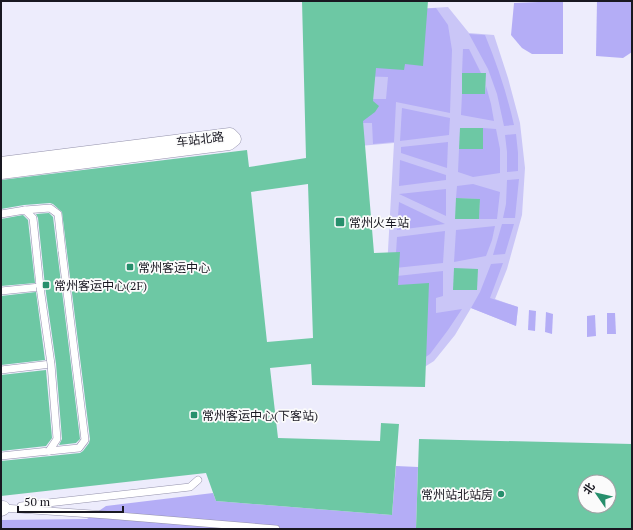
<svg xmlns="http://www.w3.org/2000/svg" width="633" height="530" font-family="'PT Serif','Noto Sans SC',serif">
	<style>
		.green { fill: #cac6f7 }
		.forest { fill: #b4adf6 }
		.building { fill: #6dc8a4; fill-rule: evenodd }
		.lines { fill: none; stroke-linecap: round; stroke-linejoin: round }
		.lane-casing { stroke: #9492ac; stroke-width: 8 }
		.street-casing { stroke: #9492ac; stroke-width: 15 }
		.lane { stroke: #fff; stroke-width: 7 }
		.street { stroke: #fff; stroke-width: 14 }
		.lane-bridge-casing { stroke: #9492ac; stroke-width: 8; stroke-linecap: butt }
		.lane-bridge { stroke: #fff; stroke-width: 7 }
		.poi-dot { fill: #278f6c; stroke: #fbfbfb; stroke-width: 1.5 }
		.labels { text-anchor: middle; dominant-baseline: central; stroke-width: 3.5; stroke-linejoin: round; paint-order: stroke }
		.street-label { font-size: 12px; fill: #191821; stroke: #fbfbfb }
		.poi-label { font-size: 12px; fill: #191821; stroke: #fbfbfb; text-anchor: start }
	</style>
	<rect width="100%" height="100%" fill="#edecfc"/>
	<polygon class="green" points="448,7 469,33 494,35 508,78 520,123 525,168 522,215 507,269 495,299 518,307 516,326 471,308 455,335 434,361 407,378 387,268 394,143 348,147 333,14"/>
	<g class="forest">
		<polygon points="563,1 563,54 532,54 522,48 511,35 514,3"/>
		<polygon points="597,1 632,1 632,52 623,58 596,56"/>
		<polygon points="436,8 448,25 452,50 450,113 396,102 394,142 373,144 372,123 363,123 361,99 386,99 388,77 354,76 349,13"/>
		<path d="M469 34 485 35C497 64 507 94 514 125L504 126 497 94 488 69Z"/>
		<polygon points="463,49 469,49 481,73 462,73"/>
		<polygon points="486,86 491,104 494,121 461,115 462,94 485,94"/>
		<polygon points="402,108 450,118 449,135 400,141"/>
		<polygon points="483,128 496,129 500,149 500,173 473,177 458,172 459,149 483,149"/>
		<polygon points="516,134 518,153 518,171 507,172 507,152 505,135"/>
		<polygon points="448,142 447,168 401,153 401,147"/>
		<polygon points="400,160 446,175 446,180 399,186"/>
		<polygon points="519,179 515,218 503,218 506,204 507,180"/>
		<polygon points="473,184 500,192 497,219 479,219 480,199 456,198 457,186"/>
		<polygon points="446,189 446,216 399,194"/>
		<polygon points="399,202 445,224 397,230"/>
		<polygon points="502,224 514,224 505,254 493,255"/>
		<polygon points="495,226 492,240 486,256 454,262 456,230"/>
		<polygon points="445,231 443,263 395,268 397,237"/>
		<polygon points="503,263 490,298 518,307 516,326 471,308 480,292 491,264"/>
		<polygon points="443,271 443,296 436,298 436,313 462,309 448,330 430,354 404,372 351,281"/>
		<polygon points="529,310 536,311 535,331 528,330"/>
		<polygon points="546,312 553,314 552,334 545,332"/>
		<polygon points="615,313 616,334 607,334 607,313"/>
		<polygon points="595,315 596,336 587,337 587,316"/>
		<polygon points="396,466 418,467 416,529 1,529 1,520 87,519 106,506 213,493 216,501 392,515"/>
	</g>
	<g class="building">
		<path d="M302 1H428L423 66 405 64 404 70 376 68 373 101 379 106 375 112 363 121 374 253 400 252 398 285 429 283 425 387 312 385 311 364 270 368 278 438 380 441 381 423 399 424 392 515 216 501 206 473 1 496V461L80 453 83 451 89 443 90 439 62 212 53 204 50 203 24 205 1 209V180L247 150 249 167 306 158ZM308 184 313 338 267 342 251 192Z"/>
		<polygon points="462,73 486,73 485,94 462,94"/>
		<polygon points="460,128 483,128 483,149 459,149"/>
		<polygon points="456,198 480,199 479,219 455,219"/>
		<polygon points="49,213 53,217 80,439 76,443 59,445 62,439 56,364 45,286 38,218 36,214"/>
		<polygon points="23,215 28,220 35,283 1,286 1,219"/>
		<polygon points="454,268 478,269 477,290 453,290"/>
		<polygon points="36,292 45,360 1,365 1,296"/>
		<polygon points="46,370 52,438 46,446 1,451 1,375"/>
		<path d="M419 439 632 444V529H416ZM585 482H609V506H585Z"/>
	</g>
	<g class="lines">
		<g class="lane-casing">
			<g id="lane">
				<polyline points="25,210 50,208 58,214 62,251"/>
				<polyline points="1,214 25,210 33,218 40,287 1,291"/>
				<polyline points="1,370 51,364"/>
				<polyline points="1,456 49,451"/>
				<polyline points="21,506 190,487 198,480"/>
				<polyline points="3,508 107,515 276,529"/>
			</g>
		</g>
		<g class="street-casing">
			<g id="street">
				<polyline points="1,164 230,135 234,139 229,143 1,172"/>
				<polyline points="1,509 3,508"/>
			</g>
		</g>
		<use href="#lane" class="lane"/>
		<use href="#street" class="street"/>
		<g class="lane-bridge-casing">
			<g id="lane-bridge">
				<polyline points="40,287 51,364 57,439 49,451"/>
				<polyline points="49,451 79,448 85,440 62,251"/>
			</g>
		</g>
		<use href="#lane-bridge" class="lane-bridge"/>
	</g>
	<g class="poi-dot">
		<rect x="335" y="217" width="10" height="10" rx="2"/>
		<rect x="126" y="263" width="8" height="8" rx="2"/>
		<rect x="42" y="281" width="8" height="8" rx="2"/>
		<rect x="190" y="411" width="8" height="8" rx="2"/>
		<circle cx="501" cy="494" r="4"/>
	</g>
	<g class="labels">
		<g class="street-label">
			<text transform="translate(200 139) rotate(-7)">车站北路</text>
		</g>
		<g class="poi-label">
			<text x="349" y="222">常州火车站</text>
			<text x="138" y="267">常州客运中心</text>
			<text x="54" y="285">常州客运中心(2F)</text>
			<text x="202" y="415">常州客运中心(下客站)</text>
			<text x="493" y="494" text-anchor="end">常州站北站房</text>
		</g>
	</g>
	<rect width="633" height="530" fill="none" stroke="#191821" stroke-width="4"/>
	<g transform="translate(597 494) rotate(304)"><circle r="19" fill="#fbfbfb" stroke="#a1a0a4"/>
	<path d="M0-3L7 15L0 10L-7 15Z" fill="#278f6c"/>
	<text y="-6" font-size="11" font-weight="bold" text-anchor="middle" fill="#191821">北</text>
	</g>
	<path d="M18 506v6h105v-6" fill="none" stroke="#191821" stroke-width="2"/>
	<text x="24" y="506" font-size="12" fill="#191821" stroke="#fbfbfb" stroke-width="3" paint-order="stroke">50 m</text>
</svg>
